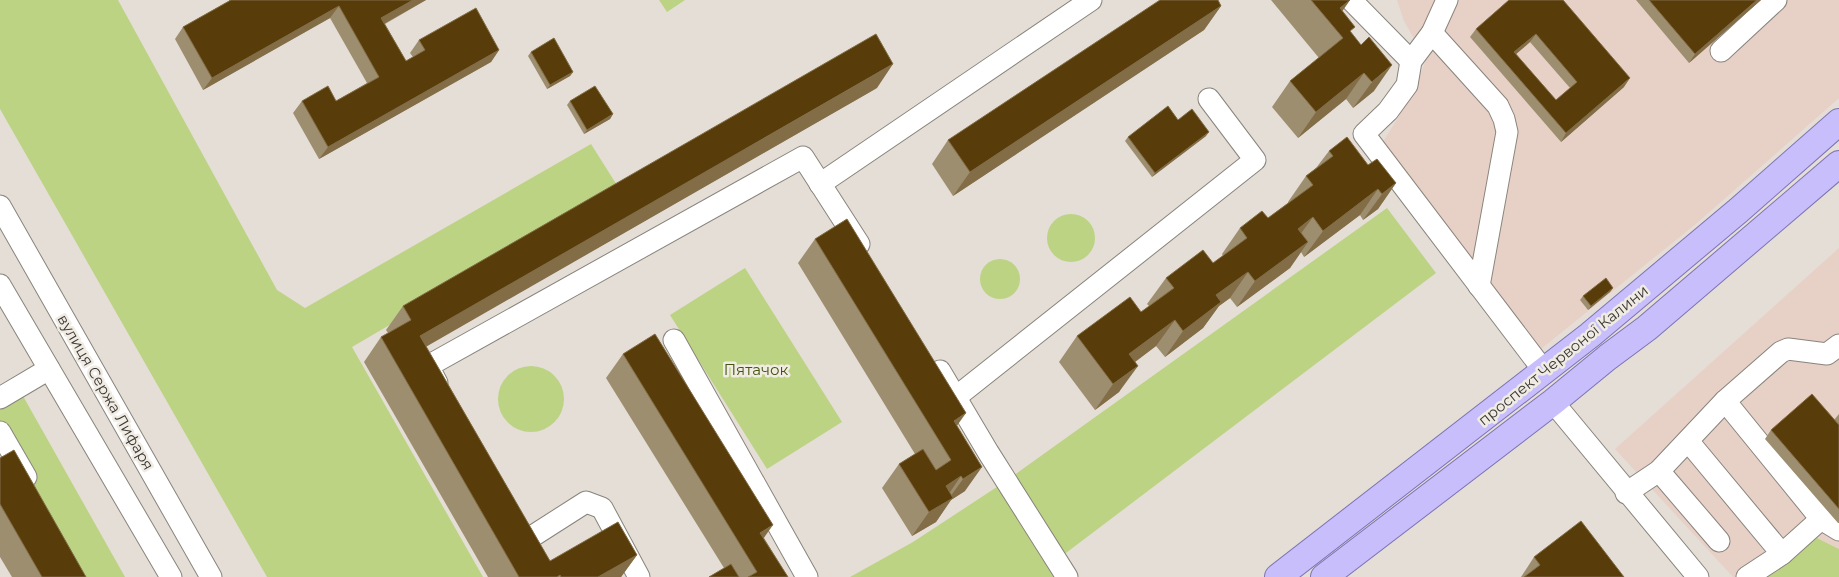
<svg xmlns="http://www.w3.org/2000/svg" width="1839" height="577" font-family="Montserrat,sans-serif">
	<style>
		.commercial { fill: #e7d0c6 }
		.green { fill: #bcd384 }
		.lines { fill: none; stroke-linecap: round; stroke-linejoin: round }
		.minor-casing { stroke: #89847c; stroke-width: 23 }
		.major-casing { stroke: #7e73b4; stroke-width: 28 }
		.minor { stroke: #fff; stroke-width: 21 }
		.major { stroke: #c7befb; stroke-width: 26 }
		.wall { fill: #9e8e70; fill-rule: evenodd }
		.shaded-wall { fill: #826d47 }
		.building { fill: #583d0a; stroke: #826d47; fill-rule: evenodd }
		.labels { text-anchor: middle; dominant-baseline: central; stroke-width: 5; stroke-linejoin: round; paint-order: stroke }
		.street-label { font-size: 15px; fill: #3a3835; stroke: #f1ece3 }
		.park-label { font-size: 15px; fill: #44530f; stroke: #f1ece3 }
	</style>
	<rect width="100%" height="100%" fill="#e4ded6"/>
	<g class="commercial">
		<polygon points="1397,0 1839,0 1839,98 1697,223 1541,349 1383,142 1412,95 1426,60 1404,21"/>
		<polygon points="1839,248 1839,549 1813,536 1761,577 1733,577 1615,449"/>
	</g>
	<g class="green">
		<polygon points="0,0 118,0 277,290 305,308 591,144 620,190 352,347 483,577 267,577 0,109"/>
		<polygon points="659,0 685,0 667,12"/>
		<polygon points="1387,208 1436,273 1058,559 1069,577 850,577 913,542 1006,481"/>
		<circle cx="1071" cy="238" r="24"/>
		<circle cx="1000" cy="279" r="20"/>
		<polygon points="745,268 842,422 767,469 670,315"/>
		<circle cx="531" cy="399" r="33"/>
		<polygon points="23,396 125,577 82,577 0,432 0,407"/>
		<polygon points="1813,536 1839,549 1839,577 1763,577"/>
	</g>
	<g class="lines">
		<g class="minor-casing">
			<g id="minor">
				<polyline points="1351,0 1411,61"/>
				<polyline points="1447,0 1432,33 1411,61 1407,85 1388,111 1364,134 1544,371"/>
				<polyline points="1432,33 1498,106 1504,119 1507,132 1479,286"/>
				<polyline points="1721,51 1776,0"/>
				<polyline points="820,184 1091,0"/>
				<polyline points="0,206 211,577"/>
				<polyline points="0,285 171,577"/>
				<polyline points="674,340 807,577"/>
				<polyline points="940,371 988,452 1067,577"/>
				<polyline points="437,383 428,366 803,157 859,244"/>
				<polyline points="956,397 1255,160 1209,99"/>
				<polyline points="0,398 49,369"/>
				<polyline points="1725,401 1821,519 1839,530"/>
				<polyline points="1553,402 1698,577"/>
				<polyline points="0,432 26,477"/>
				<polyline points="1688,441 1782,554"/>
				<polyline points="1659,471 1719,541"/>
				<polyline points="1626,493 1659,471 1725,401 1781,352 1788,349 1827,354 1839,345"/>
				<polyline points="516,526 525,541 586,502 602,508 639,577"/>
				<polyline points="1747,577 1782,554 1821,519"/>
			</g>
		</g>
		<g class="major-casing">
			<g id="major">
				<polyline points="1278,577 1590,335 1739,210 1839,122"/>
				<polyline points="1324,577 1553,402 1608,357 1647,328 1839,164"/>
			</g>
		</g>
		<use href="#minor" class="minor"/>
		<use href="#major" class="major"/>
	</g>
	<g class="wall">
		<polygon points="229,0 426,0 385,24 406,61 413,57 410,53 419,40 499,50 491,62 319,159 293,113 302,101 336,101 367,83 330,18 203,90 175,39 183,27 229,1"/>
		<polygon points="1271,0 1350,0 1342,11 1351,33 1361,45 1374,91 1353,108 1346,99 1298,138 1272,107 1290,81 1319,58"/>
		<path d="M1509 0 1624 87 1561 142 1470 37 1476 29ZM1530 42 1570 88 1556 100 1516 54Z"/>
		<polygon points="1636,0 1761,0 1689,63"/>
		<polygon points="1221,6 1204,30 953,196 932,164 948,140"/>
		<polygon points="531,52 573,72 570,76 547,89 528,56"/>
		<polygon points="877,88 426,346 550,561 637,555 621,577 488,577 364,362 381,337 388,333 386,330 403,306"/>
		<polygon points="570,101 613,114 610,119 584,134 567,105"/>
		<polygon points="1178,120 1206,136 1152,177 1125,141 1128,137"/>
		<polygon points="1329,151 1368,165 1396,183 1378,209 1363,220 1360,215 1304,257 1301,252 1290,268 1237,307 1230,298 1219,306 1203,328 1165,357 1156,346 1135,362 1119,392 1095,410 1059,362 1077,336 1141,312 1149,306 1147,304 1166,278 1213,263 1223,256 1222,254 1240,228 1268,218 1288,203 1288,202 1306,176 1316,168"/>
		<polygon points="815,239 957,426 965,491 951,500 936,522 912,536 882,488 899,464 915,454 798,263"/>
		<polygon points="1613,288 1610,292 1588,310 1580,300 1583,296"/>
		<polygon points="623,354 764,538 788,577 709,577 724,568 606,378"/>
		<polygon points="1839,414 1839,523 1838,523 1765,439 1771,430 1834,420"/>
		<polygon points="0,458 86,577 12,577 0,557"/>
		<polygon points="1534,557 1624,577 1521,577"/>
	</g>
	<g class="shaded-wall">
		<polygon points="413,0 426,0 373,30 381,18"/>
		<polygon points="1350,0 1332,26 1340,8"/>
		<polygon points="1757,0 1761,0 1689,63 1695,54"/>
		<polygon points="339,6 330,18 203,90 212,78"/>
		<polygon points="1221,6 1204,30 953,196 970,172"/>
		<polygon points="1536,34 1530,42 1508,61 1514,52"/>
		<polygon points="499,50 491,62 319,159 328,147"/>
		<polygon points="893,64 877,88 403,360 420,336"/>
		<polygon points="1392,65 1374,91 1353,108 1372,82"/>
		<polygon points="573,72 570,76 547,89 550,85"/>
		<polygon points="1364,73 1346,99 1298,138 1316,112"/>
		<polygon points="1630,78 1624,87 1561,142 1566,133"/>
		<polygon points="613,114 610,119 584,134 587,130"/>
		<polygon points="1209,132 1206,136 1152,177 1155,173"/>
		<polygon points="1396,183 1378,209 1363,220 1382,194"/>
		<polygon points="1378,189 1360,215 1304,257 1323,231"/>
		<polygon points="1313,217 1294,243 1298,229"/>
		<polygon points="1308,242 1290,268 1237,307 1255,281"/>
		<polygon points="1248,272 1230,298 1219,306 1203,328 1165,357 1183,331 1216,295"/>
		<polygon points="1613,288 1610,292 1588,310 1591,306"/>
		<polygon points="1175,320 1156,346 1111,380 1129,354"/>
		<polygon points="1138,366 1119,392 1095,410 1113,384"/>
		<polygon points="966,413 949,437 954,421"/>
		<polygon points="982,467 965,491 951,500 936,522 912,536 929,512 947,501 963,479"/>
		<polygon points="961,476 944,501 946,486"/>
		<polygon points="773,525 756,549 760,533"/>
		<polygon points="637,555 621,577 598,577"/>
	</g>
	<g class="building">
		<polygon points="231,0 413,0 381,18 406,61 425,50 419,40 476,8 499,50 328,147 302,101 328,86 336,101 379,77 339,6 212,78 183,27"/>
		<polygon points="1160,0 1218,0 1221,6 970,172 948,140"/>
		<polygon points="1311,0 1350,0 1340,8 1355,27 1350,31 1361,45 1369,37 1392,65 1372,82 1364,73 1316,112 1290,81 1343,38"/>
		<path d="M1509 0H1563L1630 78 1566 133 1476 29ZM1536 34 1577 82 1556 100 1514 52Z"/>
		<polygon points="1649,0 1757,0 1695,54"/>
		<polygon points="876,34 893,64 420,336 550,561 618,522 637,555 598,577 561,577 560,575 557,577 519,577 381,337 411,320 403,306"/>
		<polygon points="554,38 573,72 550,85 531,52"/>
		<polygon points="595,86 613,114 587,130 570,101"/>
		<polygon points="1168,106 1178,120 1192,109 1209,132 1155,173 1128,137"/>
		<polygon points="1347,137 1368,165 1377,159 1396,183 1382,194 1378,189 1323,231 1313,217 1298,229 1308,242 1255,281 1248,272 1216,295 1221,302 1183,331 1175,320 1129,354 1138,366 1113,384 1077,336 1130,297 1141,312 1174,288 1166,278 1203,250 1213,263 1247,238 1240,228 1262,211 1268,218 1313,185 1306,176 1333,156 1329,151"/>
		<polygon points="847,219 966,413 954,421 982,467 963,479 961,476 946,486 953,498 929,512 899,464 923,449 936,470 951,460 815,239"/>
		<polygon points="1606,278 1613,288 1591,306 1583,296"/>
		<polygon points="655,334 773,525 760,533 788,577 748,577 757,572 623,354"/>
		<polygon points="1812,394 1839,425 1839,509 1771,430"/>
		<polygon points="14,450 86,577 42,577 0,504 0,458"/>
		<polygon points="1581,521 1624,577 1524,577 1540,565 1534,557"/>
		<polygon points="731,564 739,577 709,577"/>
	</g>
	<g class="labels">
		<g class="street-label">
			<text transform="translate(1563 355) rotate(-39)">проспект Червоної Калини</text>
			<text transform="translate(106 392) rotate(60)">вулиця Сержа Лифаря</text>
		</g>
		<g class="park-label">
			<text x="756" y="369">Пятачок</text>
		</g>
	</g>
</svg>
